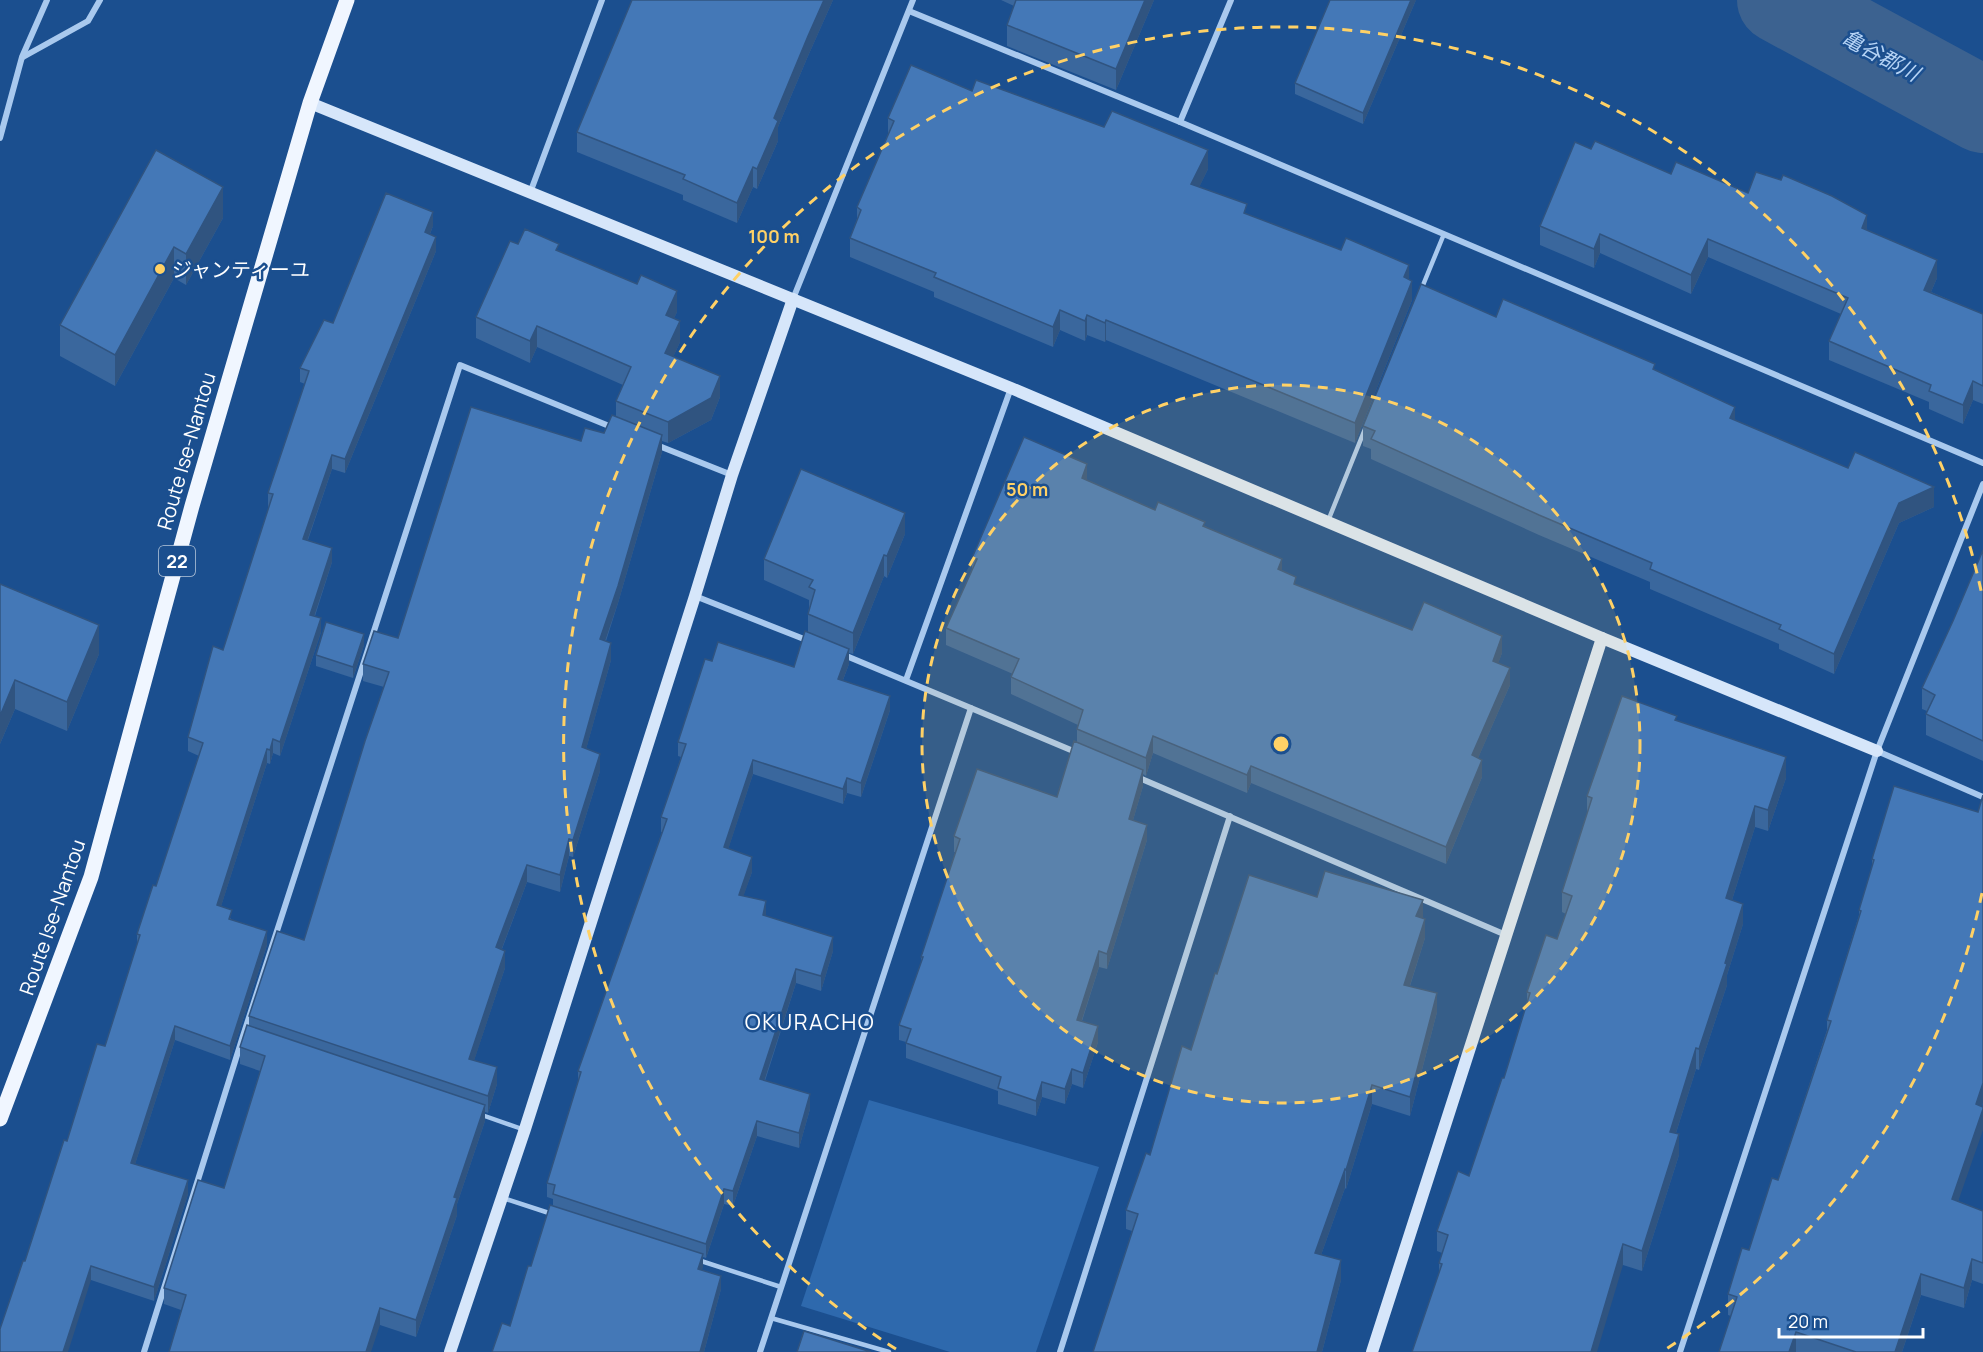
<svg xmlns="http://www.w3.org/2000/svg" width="1983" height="1352" font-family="Manrope,'Noto Sans JP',sans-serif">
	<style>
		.green { fill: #2e69ad }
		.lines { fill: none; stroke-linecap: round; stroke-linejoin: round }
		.river { stroke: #3c6290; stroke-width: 86 }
		.lane { stroke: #a9c9ee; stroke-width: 4.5 }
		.street { stroke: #a9c9ee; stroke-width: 6 }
		.secondary { stroke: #d6e6fa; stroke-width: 12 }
		.primary { stroke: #f0f6ff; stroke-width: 15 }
		.wall { fill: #3a679d }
		.shaded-wall { fill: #305480 }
		.building { fill: #4478b7; stroke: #305480; stroke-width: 1.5 }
		.ring { fill: none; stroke: #ffd166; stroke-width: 3; stroke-dasharray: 10 8 }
		.poi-dot { fill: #ffd166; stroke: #1b4f8f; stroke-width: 2 }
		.labels { text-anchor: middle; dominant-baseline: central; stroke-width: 5; stroke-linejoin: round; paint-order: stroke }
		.shield { fill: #1b4f8f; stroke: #bbcadd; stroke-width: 1.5 }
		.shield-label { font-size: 18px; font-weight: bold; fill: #fff }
		.poi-label { font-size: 20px; fill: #fff; stroke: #1b4f8f; text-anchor: start }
		.street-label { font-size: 20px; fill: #fff; stroke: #1b4f8f }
		.water-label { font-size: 21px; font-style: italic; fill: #b5d3f5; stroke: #1b4f8f }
		.quarter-label { font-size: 22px; letter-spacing: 1.5px; fill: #fff; stroke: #1b4f8f }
		.centre { fill: #ffd166; stroke: #1b4f8f; stroke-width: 3 }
		.ring-label { font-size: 18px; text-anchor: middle; font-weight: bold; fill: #ffd166; stroke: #1b4f8f; stroke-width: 5; stroke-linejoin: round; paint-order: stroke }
	</style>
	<rect width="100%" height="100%" fill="#1b4f8f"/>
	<polygon class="green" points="869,1100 1099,1167 1036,1352 950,1352 801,1306"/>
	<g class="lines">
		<polyline class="river" points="1780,0 1983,110"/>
		<g class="lane">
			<polyline points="1421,290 1444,234"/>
			<polyline points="1328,521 1365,429"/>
			<polyline points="479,1114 522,1129"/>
			<polyline points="503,1198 552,1214"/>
			<polyline points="698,1260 781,1287"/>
			<polyline points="771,1318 889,1352"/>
		</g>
		<g class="street">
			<polyline points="909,11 1180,122 1983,463"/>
			<polyline points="23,57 88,21 100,0"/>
			<polyline points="1180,122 1231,0"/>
			<polyline points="0,138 22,57 47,0"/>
			<polyline points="530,193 602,0"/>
			<polyline points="793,299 913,0"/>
			<polyline points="654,444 732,475"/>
			<polyline points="695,596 809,641"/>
			<polyline points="844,655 1078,753"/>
			<polyline points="906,680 1011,388"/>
			<polyline points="1877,751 1983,797"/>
			<polyline points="1137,777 1506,935"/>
			<polyline points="144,1352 243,1036 460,365 614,428"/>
			<polyline points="760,1352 971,708"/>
			<polyline points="1060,1352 1230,816"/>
			<polyline points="1680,1352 1877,751 1983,484"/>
		</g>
		<g class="secondary">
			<polyline points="310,103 1011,388 1602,638 1877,751"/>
			<polyline points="450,1352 525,1129 695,596 732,475 793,299"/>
			<polyline points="1372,1352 1602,638"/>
		</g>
		<polyline class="primary" points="0,1119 91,877 192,506 310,103 347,0"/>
	</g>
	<g class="wall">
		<polygon points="632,0 833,0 808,56 778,127 778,141 757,189 753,187 737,223 683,200 683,195 577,152 577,132"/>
		<polygon points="1001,0 1154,0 1116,90 1007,46 1007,25 1014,6"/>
		<polygon points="1416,0 1363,124 1295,94 1295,83"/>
		<polygon points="972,91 1208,169 1199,187 1247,214 1409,279 1412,300 1355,443 1106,340 1105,342 1087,335 1085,341 1060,330 1053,347 934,297 934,292 850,257 850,238 857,219 857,207 888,134 888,118"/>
		<polygon points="1591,149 1671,174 1748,193 1867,231 1937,278 1931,292 1983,314 1983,404 1973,400 1963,424 1929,409 1929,402 1829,360 1829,341 1841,314 1708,257 1691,294 1600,253 1594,268 1540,245 1540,226"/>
		<polygon points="156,150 223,218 186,285 174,278 115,386 60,356 60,325"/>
		<polygon points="433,226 430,234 436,251 345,473 332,469 308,540 332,562 315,616 321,632 280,756 273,753 270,764 267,763 221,906 232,920 267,945 230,1060 175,1040 135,1164 188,1194 154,1301 91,1280 25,1261 67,1141 105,1046 137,946 137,934 156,886 199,756 188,751 188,737 223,650 269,507 268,507 268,493 305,384 300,382 300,368 333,323"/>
		<polygon points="518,244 559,251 677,312 674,318 680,342 673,357 720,397 711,420 668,443 662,441 662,452 618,603 606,641 611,660 586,749 600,771 573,857 569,856 560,892 527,882 502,949 505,968 474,1060 497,1084 488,1113 485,1112 485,1121 457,1204 457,1215 416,1337 380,1325 181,1310 164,1304 164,1288 224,1188 260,1071 240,1064 240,1047 249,1026 249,1016 304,940 384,687 363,681 363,664 398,638 581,441 604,433 616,417 616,401 623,385 537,347 530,363 476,338 476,317"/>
		<polygon points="1496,317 1655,370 1735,420 1934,507 1899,523 1834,674 1779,649 1779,644 1650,589 1650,582 1539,535 1371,459 1371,449 1363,446 1363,426"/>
		<polygon points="1087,480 1155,510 1205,526 1282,571 1296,585 1412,630 1502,653 1498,663 1510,685 1478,758 1482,777 1446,864 1251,783 1247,793 1153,753 1146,776 1143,774 1143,786 1133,820 1147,840 1107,969 1099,967 1082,1021 1098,1042 1083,1088 1072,1084 1065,1104 1042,1097 1036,1116 998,1104 998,1091 906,1058 906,1042 899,1040 899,1025 921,963 921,957 956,852 954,852 954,836 1057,797 1077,743 1077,729 1078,725 1011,694 1011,677 1013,674 946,645 946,628 972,570 972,558"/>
		<polygon points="905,534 887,578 884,576 853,654 849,653 849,664 843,680 890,710 861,797 847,793 843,804 753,774 728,849 752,872 743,896 766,916 833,951 821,991 796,983 765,1081 810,1109 799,1148 757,1136 733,1206 724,1204 706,1258 703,1257 702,1270 721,1289 704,1352 492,1352 510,1326 553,1206 553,1199 547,1197 547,1183 578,1081 578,1071 662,832 661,832 661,817 681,757 678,756 678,742 712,661 794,667 808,632 808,614 809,608 809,600 764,580 764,559"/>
		<polygon points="1983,550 1983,761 1926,735 1926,714 1927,711 1922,709 1922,688 1953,621"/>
		<polygon points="0,584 99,654 67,731 15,709 0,744"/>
		<polygon points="364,645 353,678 316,666 316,655"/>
		<polygon points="1677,721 1786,778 1768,831 1755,827 1732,900 1743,924 1727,975 1727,985 1699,1070 1696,1069 1676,1133 1679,1155 1642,1271 1623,1265 1439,1274 1439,1263 1442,1253 1437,1251 1437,1231 1469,1176 1504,1078 1527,1003 1527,992 1557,939 1566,914 1562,912 1562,892 1587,814 1587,796"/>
		<polygon points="1983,795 1983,1103 1958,1201 1983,1211 1983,1284 1972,1280 1964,1308 1921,1295 1902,1352 1719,1352 1731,1316 1728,1315 1728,1294 1749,1250 1778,1180 1827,1030 1827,1020 1859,915 1859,910 1872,867 1872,859 1978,812"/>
		<polygon points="1317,897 1423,918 1425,938 1410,986 1437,1012 1410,1116 1372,1104 1346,1189 1345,1188 1321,1255 1341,1280 1322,1352 1093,1352 1132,1231 1126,1229 1126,1210 1150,1155 1191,1050 1217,974"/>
	</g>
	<g class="shaded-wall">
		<polygon points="824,0 833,0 808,56 778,127 778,141 757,189 757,169 774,118 808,36"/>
		<polygon points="1145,0 1154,0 1116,90 1116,69"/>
		<polygon points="1411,0 1416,0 1363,124 1363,113"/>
		<polygon points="1208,150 1208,169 1191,204 1191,184"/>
		<polygon points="753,167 753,187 737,223 737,203"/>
		<polygon points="223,187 223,218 186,285 186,254"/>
		<polygon points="433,212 433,226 425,246 425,232"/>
		<polygon points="1867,215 1867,233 1862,228"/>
		<polygon points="1600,234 1600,253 1594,268 1594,249"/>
		<polygon points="436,237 436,251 345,473 345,459"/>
		<polygon points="1708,239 1708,257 1691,294 1691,275"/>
		<polygon points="174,247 174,278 115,386 115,355"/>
		<polygon points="1937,260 1937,278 1924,308 1924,290"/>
		<polygon points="1409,265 1409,284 1404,277"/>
		<polygon points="1412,281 1412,300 1355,443 1355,423"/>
		<polygon points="677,291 677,312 666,336 666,315"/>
		<polygon points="1060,310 1060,330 1053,347 1053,327"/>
		<polygon points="1087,315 1087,335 1085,341 1085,321"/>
		<polygon points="1106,320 1106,340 1105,342 1105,323"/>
		<polygon points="680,321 680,342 665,375 665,353"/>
		<polygon points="537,326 537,347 530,363 530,341"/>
		<polygon points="720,376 720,397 711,420 668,443 668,422"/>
		<polygon points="1973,381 1973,400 1963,424 1963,405"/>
		<polygon points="1735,407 1735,427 1730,418"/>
		<polygon points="662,435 662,452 618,603 600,656 600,639"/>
		<polygon points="332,455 332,469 303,553 303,539"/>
		<polygon points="1087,464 1087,481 1082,478"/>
		<polygon points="1934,487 1934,507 1899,523 1834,674 1834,654 1899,503"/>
		<polygon points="905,513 905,534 887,578 887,556"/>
		<polygon points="332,548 332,562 310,629 310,615"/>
		<polygon points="884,555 884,576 853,654 853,633"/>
		<polygon points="1282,559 1282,576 1278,569"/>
		<polygon points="321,618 321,632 280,756 280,742"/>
		<polygon points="99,625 99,654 67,731 67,702"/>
		<polygon points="364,634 364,645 353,678 353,667"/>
		<polygon points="1502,636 1502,653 1493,678 1493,661"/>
		<polygon points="611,643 611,660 582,764 582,747"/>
		<polygon points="849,649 849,664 838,693 838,679"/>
		<polygon points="1510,668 1510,685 1472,772 1472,755"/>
		<polygon points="15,680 15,709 0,744 0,716"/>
		<polygon points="890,696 890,710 861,797 861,783"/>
		<polygon points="1153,736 1153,753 1146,776 1146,758"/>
		<polygon points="273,739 273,753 270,764 270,750"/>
		<polygon points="267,749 267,763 217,919 217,905"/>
		<polygon points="600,754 600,771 573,857 573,840"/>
		<polygon points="1786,757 1786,778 1768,831 1768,810"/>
		<polygon points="753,760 753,774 724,862 724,847"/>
		<polygon points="1482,760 1482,777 1446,864 1446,847"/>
		<polygon points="1251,766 1251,783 1247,793 1247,775"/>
		<polygon points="1143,770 1143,786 1129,834 1129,819"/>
		<polygon points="847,778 847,793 843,804 843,789"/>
		<polygon points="1755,806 1755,827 1726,919 1726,898"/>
		<polygon points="1147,825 1147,840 1107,969 1107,954"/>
		<polygon points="569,839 569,856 560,892 560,875"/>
		<polygon points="752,857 752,872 739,909 739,895"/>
		<polygon points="527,865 527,882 496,964 496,947"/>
		<polygon points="1423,900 1423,920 1416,916"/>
		<polygon points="766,901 766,915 763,915"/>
		<polygon points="1743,904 1743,924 1727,975 1727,985 1699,1070 1699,1049"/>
		<polygon points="1425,919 1425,938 1404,1004 1404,985"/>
		<polygon points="267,931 267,945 230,1060 230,1046"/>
		<polygon points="833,937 833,951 821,991 821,976"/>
		<polygon points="505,951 505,968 469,1076 469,1059"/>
		<polygon points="1099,951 1099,967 1077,1035 1077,1020"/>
		<polygon points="796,969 796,983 760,1094 760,1079"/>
		<polygon points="1437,993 1437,1012 1410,1116 1410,1097"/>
		<polygon points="175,1026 175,1040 131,1177 131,1163"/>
		<polygon points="1098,1026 1098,1042 1083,1088 1083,1073"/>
		<polygon points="1696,1048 1696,1069 1670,1152 1670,1132"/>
		<polygon points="497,1067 497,1084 488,1113 488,1096"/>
		<polygon points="1072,1069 1072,1084 1065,1104 1065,1089"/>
		<polygon points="1042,1082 1042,1097 1036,1116 1036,1101"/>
		<polygon points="1983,1083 1983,1103 1976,1125 1976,1104"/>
		<polygon points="1372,1085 1372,1104 1346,1189 1346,1170"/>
		<polygon points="810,1094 810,1109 799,1148 799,1133"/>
		<polygon points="485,1105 485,1121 457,1204 457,1215 416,1337 416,1320 454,1197"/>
		<polygon points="1983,1109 1983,1130 1952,1219 1952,1199"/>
		<polygon points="757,1121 757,1136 733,1206 733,1191"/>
		<polygon points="1679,1134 1679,1155 1642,1271 1642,1251"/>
		<polygon points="1345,1169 1345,1188 1315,1272 1315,1253"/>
		<polygon points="188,1180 188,1194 154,1301 154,1287"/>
		<polygon points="724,1189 724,1204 706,1258 706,1244"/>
		<polygon points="1623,1244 1623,1265 1597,1352 1591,1352"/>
		<polygon points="703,1254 703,1267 698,1281 698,1269"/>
		<polygon points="1972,1259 1972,1280 1964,1308 1964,1288"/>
		<polygon points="1341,1260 1341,1280 1322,1352 1317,1352"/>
		<polygon points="91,1266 91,1280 68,1352 63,1352"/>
		<polygon points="1921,1274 1921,1295 1902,1352 1895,1352"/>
		<polygon points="721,1276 721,1289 704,1352 700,1352"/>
		<polygon points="380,1308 380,1325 371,1352 366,1352"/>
		<polygon points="1796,1332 1796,1352 1789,1352"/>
	</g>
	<g class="building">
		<polygon points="632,0 824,0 808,36 774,118 778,121 757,169 753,167 737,203 683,179 685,175 577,132"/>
		<polygon points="1016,0 1145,0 1116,69 1007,25"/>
		<polygon points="1330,0 1411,0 1363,113 1295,83"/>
		<polygon points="911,65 972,91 976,80 1104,127 1112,111 1208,150 1191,184 1247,204 1244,213 1341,250 1346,238 1409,265 1404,277 1412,281 1355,423 1106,320 1105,323 1087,315 1085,321 1060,310 1053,327 934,277 936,273 850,238 861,210 857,207 894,121 888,118"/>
		<polygon points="1595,141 1671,174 1676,162 1748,193 1756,172 1781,180 1783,175 1832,196 1867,215 1862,228 1937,260 1924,290 1983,314 1983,386 1973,381 1963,405 1929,391 1931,385 1829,341 1848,298 1708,239 1691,275 1600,234 1594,249 1540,226 1575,142 1591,149"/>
		<polygon points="156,150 223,187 186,254 174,247 115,355 60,325"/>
		<polygon points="386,193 433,212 425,232 436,237 345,459 332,455 303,539 332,548 310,615 321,618 280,742 273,739 270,750 267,749 217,905 232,910 229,919 267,931 230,1046 175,1026 131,1163 188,1180 154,1287 91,1266 63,1352 0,1352 0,1329 23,1261 25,1261 64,1140 67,1141 97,1044 105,1046 140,935 137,934 153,885 156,886 203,743 188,737 213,646 223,650 273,494 268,493 309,371 300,368 324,320 333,323"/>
		<polygon points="525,229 559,244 556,250 637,284 641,275 677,291 666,315 680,321 665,353 720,376 711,398 668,422 616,401 631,367 537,326 530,341 476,317 510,241 518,244"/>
		<polygon points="1421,284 1496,317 1503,299 1655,364 1653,369 1735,407 1730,418 1848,468 1855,452 1934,487 1899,503 1834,654 1779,629 1781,625 1650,569 1652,563 1539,515 1371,439 1375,431 1363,426"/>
		<polygon points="471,407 581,441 585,428 604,433 612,415 662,435 618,586 600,639 611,643 582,747 600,754 573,840 569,839 560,875 527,865 496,947 505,951 469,1059 497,1067 488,1096 249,1016 277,931 304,940 365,741 389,672 363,664 374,631 398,638"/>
		<polygon points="1024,437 1087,464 1082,478 1155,510 1158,502 1205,522 1203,526 1282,559 1278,569 1296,577 1294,584 1412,630 1424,602 1502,636 1493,661 1510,668 1472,755 1482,760 1446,847 1251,766 1247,775 1153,736 1146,758 1077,729 1083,710 1011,677 1019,659 946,628 977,559 972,558"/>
		<polygon points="801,469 905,513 887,556 884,555 853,633 808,614 815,590 809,587 813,580 764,559"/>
		<polygon points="1983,550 1983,741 1926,714 1935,695 1922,688 1953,621"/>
		<polygon points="0,584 99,625 67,702 15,680 0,716"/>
		<polygon points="326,622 364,634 353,667 316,655"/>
		<polygon points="805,631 849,649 838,679 890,696 861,783 847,778 843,789 753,760 724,847 752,857 739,895 766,901 763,915 833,937 821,976 796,969 760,1079 810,1094 799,1133 757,1121 733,1191 724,1189 706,1244 553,1194 555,1185 547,1183 581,1072 578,1071 667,819 661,817 686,744 678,742 705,659 712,661 718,642 794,667"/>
		<polygon points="1622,696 1677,716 1675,720 1786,757 1768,810 1755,806 1726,898 1743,904 1725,963 1727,964 1699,1049 1696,1048 1670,1132 1679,1134 1642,1251 1623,1244 1591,1352 1412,1352 1442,1264 1439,1263 1448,1235 1437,1231 1458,1171 1469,1176 1502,1078 1504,1078 1530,993 1527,992 1546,935 1557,939 1572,896 1562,892 1592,798 1587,796"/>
		<polygon points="1074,741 1143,770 1129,819 1147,825 1107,954 1099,951 1077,1020 1098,1026 1083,1073 1072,1069 1065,1089 1042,1082 1036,1101 998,1088 1001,1077 906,1043 911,1029 899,1025 923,957 921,957 960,839 954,836 977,769 1057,797"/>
		<polygon points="1894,786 1978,812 1983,795 1983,1083 1976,1104 1983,1107 1983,1109 1952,1199 1983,1211 1983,1263 1972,1259 1964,1288 1921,1274 1895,1352 1856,1352 1796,1332 1789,1352 1719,1352 1737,1297 1728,1294 1742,1248 1749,1250 1772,1178 1778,1180 1831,1021 1827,1020 1861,911 1859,910 1874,860 1872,859"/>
		<polygon points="1325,871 1423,900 1416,916 1425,919 1404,985 1437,993 1410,1097 1372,1085 1346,1170 1345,1169 1315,1253 1341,1260 1317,1352 1093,1352 1138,1214 1126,1210 1146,1153 1150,1155 1182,1046 1191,1050 1215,973 1217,974 1249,875 1317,897"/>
		<polygon points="247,1025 485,1105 454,1197 457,1198 416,1320 380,1308 366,1352 169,1352 186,1295 164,1288 198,1180 224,1188 265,1056 240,1047"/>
		<polygon points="550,1205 703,1254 698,1269 721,1276 700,1352 492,1352 502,1323 510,1326 528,1266 531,1266"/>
		<polygon points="804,1331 871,1352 797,1352"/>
	</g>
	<circle cx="1281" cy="744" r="359" fill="#ffd166" fill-opacity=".12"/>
	<g class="ring">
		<circle cx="1281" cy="744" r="359"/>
		<path d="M1982 893A717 717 0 0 1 1666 1349M896 1349A717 717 0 1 1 1982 595"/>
	</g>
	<circle class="poi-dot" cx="160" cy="269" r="6"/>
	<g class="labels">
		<rect class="shield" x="159" y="546" width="36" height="30" rx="4.5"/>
		<g class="shield-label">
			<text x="177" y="561">22</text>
		</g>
		<g class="poi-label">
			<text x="172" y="269">ジャンティーユ</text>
		</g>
		<g class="street-label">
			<text transform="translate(186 451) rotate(-74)">Route Ise-Nantou</text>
			<text transform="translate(52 917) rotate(-71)">Route Ise-Nantou</text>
		</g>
		<g class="water-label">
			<text transform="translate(1881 55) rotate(28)">亀谷郡川</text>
		</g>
		<g class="quarter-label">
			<text x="810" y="1022">OKURACHO</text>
		</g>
	</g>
	<circle cx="1281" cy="744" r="9" class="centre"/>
	<g class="ring-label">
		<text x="774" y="243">100 m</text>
		<text x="1027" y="496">50 m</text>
	</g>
	<path d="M1779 1328v9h144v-9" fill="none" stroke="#ffffff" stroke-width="3"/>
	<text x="1788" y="1328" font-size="18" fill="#ffffff" stroke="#1b4f8f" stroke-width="4.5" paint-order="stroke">20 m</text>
</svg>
